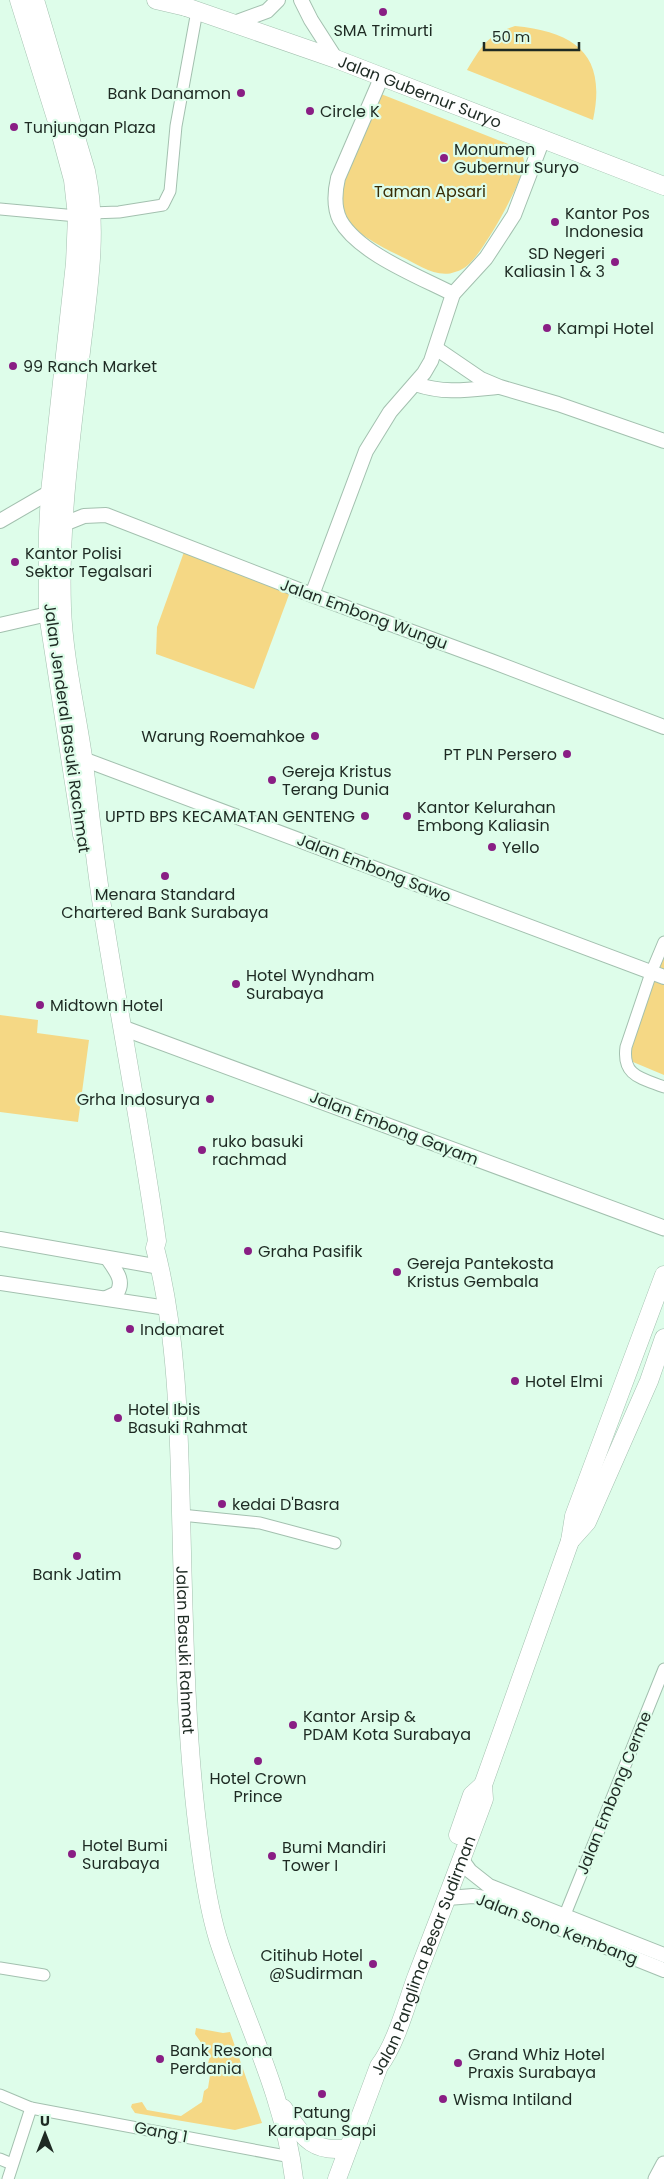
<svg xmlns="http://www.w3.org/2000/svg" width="664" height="2179" font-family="Poppins,sans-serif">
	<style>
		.green { fill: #f5d885 }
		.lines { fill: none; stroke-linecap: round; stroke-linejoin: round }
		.minor-casing { stroke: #a3c0af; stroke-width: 13 }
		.tertiary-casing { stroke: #a3c0af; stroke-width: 16 }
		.secondary-casing { stroke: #a3c0af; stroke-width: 17 }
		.primary-casing { stroke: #a3c0af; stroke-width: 19 }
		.minor { stroke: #fff; stroke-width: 11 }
		.tertiary { stroke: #fff; stroke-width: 14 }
		.secondary { stroke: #fff; stroke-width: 15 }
		.primary { stroke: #fff; stroke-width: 18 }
		.poi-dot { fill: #891e84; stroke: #defdea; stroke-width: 2 }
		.labels { text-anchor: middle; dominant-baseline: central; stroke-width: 4.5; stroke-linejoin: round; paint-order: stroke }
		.poi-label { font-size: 16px; fill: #1e2a23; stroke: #defdea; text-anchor: start }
		.street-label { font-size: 16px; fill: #1e2a23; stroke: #defdea }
		.park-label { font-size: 16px; fill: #392d06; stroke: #defdea }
	</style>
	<rect width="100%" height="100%" fill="#defdea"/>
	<g class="green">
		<path d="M515 26C576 32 607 55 593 120L467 70C482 46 486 36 515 26Z"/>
		<path d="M381 94 516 147C521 151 524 156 524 163 523 182 483 253 468 265 465 268 459 271 455 272 437 279 417 264 402 257 388 250 361 237 351 224 325 191 366 127 381 94Z"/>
		<polygon points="184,552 290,592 254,689 156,654 157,627"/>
		<polygon points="664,953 664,1075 633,1062 630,1056 630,1044"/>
		<polygon points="0,1015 38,1020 37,1033 89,1040 78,1122 0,1112"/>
		<polygon points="196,2028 223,2033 230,2032 262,2123 235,2130 135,2113 131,2107 132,2104 142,2102 147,2110 181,2116 202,2102 204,2091 208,2088 211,2069 208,2064 210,2055 195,2034"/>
	</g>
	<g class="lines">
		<g class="minor-casing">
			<g id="minor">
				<polyline points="0,209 77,216"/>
				<polyline points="91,213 119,212 163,205 170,191 176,126 197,11"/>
				<path d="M664 942 651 973 626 1047C622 1076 641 1078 664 1087"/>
				<polyline points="181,1515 260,1523 335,1543"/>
				<polyline points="564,1917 664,1669"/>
				<polyline points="0,1968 44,1975"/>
				<polyline points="0,2095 31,2108 291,2157"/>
				<polyline points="0,2159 12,2164"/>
				<polyline points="8,2179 31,2108"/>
			</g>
		</g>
		<g class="tertiary-casing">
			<g id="tertiary">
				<polyline points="301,0 311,20 336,59"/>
				<polyline points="234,23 267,11 278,0"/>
				<path d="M382 76 338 178C335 191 334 208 340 220 358 253 420 277 453 294"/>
				<polyline points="437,349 481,379 500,387 558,404 664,441"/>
				<path d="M415 384C445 394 467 390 497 387"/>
				<polyline points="0,521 50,492"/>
				<polyline points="64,524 84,516 106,515 312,595 491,661 664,727"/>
				<polyline points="312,595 366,451 390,412 424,373 431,361 453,294 486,258 514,215 543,139"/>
				<polyline points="0,625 48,614"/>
				<polyline points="83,759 664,977"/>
				<polyline points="0,1239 160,1267"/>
				<polyline points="0,1283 167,1308"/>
				<path d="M106 1298 117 1293C125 1280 115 1270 108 1259"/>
				<polyline points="462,1860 470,1871 489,1886 664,1955"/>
				<polyline points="448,1898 473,1896 484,1898 664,1970"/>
			</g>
		</g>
		<g class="secondary-casing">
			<g id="secondary">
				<polyline points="123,1028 664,1228"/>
				<polyline points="656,2179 664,2164"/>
			</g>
		</g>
		<g class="primary-casing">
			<g id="primary">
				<polyline points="19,0 59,128 73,180 77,216 75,263 50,492 48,532 48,614 82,835"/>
				<path id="s1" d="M35 0 86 171C98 227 89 286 82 343 72 431 59 520 62 608 64 661 77 712 84 764 91 818 96 872 105 925 122 1031 142 1135 157 1241L155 1248C177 1332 179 1426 181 1513 184 1623 185 1737 200 1846 204 1877 209 1909 218 1939 244 2019 284 2094 294 2179"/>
				<polyline points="156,0 186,7"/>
				<path id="s2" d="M176 0 186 7 336 59 664 186"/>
				<polyline points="570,1541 587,1522 649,1381 664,1338"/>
				<polyline points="458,1835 472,1795 483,1785"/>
				<path d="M283 2108C302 2135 311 2154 348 2148"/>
				<path id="s3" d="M337 2179 379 2066C396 2044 406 2005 416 1978 439 1918 462 1859 484 1799L483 1785 570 1541 574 1516 664 1275"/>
			</g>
		</g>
		<use href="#minor" class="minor"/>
		<use href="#tertiary" class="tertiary"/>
		<use href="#secondary" class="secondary"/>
		<use href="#primary" class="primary"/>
	</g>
	<g class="poi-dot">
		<circle cx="383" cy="12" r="5"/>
		<circle cx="241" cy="93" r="5"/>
		<circle cx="310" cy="111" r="5"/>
		<circle cx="14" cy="127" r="5"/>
		<circle cx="444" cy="158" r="5"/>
		<circle cx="555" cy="222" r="5"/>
		<circle cx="615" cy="262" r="5"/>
		<circle cx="547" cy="328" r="5"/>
		<circle cx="13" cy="366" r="5"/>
		<circle cx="15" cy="562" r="5"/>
		<circle cx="315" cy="736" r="5"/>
		<circle cx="567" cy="754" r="5"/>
		<circle cx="272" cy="780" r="5"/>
		<circle cx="365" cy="816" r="5"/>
		<circle cx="407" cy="816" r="5"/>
		<circle cx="492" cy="847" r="5"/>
		<circle cx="165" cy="876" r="5"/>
		<circle cx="236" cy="984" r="5"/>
		<circle cx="40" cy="1005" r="5"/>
		<circle cx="210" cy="1099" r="5"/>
		<circle cx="202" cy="1150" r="5"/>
		<circle cx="248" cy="1251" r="5"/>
		<circle cx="397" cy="1272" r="5"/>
		<circle cx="130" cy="1329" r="5"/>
		<circle cx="515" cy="1381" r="5"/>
		<circle cx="118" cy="1418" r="5"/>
		<circle cx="222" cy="1504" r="5"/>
		<circle cx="77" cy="1556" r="5"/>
		<circle cx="293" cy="1725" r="5"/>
		<circle cx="258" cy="1761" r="5"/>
		<circle cx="72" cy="1854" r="5"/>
		<circle cx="272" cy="1856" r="5"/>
		<circle cx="373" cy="1964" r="5"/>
		<circle cx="160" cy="2059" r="5"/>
		<circle cx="458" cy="2063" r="5"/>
		<circle cx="322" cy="2094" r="5"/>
		<circle cx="443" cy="2099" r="5"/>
	</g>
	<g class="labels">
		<g class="poi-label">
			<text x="383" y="30" text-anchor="middle">SMA Trimurti</text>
			<text x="231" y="93" text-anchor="end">Bank Danamon</text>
			<text x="320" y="111">Circle K</text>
			<text x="24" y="127">Tunjungan Plaza</text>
			<text x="454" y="149">Monumen<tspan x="454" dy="18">Gubernur Suryo</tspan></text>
			<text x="565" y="213">Kantor Pos<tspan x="565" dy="18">Indonesia</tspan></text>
			<text x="605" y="253" text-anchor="end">SD Negeri<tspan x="605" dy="18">Kaliasin 1 &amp; 3</tspan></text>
			<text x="557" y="328">Kampi Hotel</text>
			<text x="23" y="366">99 Ranch Market</text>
			<text x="25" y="553">Kantor Polisi<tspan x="25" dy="18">Sektor Tegalsari</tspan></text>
			<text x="305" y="736" text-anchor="end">Warung Roemahkoe</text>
			<text x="557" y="754" text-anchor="end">PT PLN Persero</text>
			<text x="282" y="771">Gereja Kristus<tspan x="282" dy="18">Terang Dunia</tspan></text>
			<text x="417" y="807">Kantor Kelurahan<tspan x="417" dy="18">Embong Kaliasin</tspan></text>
			<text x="355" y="816" text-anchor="end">UPTD BPS KECAMATAN GENTENG</text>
			<text x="502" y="847">Yello</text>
			<text x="165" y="894" text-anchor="middle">Menara Standard<tspan x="165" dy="18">Chartered Bank Surabaya</tspan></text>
			<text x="246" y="975">Hotel Wyndham<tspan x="246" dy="18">Surabaya</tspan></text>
			<text x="50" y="1005">Midtown Hotel</text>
			<text x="200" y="1099" text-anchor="end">Grha Indosurya</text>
			<text x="212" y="1141">ruko basuki<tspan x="212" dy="18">rachmad</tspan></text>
			<text x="258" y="1251">Graha Pasifik</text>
			<text x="407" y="1263">Gereja Pantekosta<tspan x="407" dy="18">Kristus Gembala</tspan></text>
			<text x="140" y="1329">Indomaret</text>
			<text x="525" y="1381">Hotel Elmi</text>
			<text x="128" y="1409">Hotel Ibis<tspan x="128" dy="18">Basuki Rahmat</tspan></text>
			<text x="232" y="1504">kedai D'Basra</text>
			<text x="77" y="1574" text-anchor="middle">Bank Jatim</text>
			<text x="303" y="1716">Kantor Arsip &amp;<tspan x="303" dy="18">PDAM Kota Surabaya</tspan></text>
			<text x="258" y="1778" text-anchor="middle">Hotel Crown<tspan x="258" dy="18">Prince</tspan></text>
			<text x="82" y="1845">Hotel Bumi<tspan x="82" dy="18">Surabaya</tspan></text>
			<text x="282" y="1847">Bumi Mandiri<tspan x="282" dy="18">Tower I</tspan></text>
			<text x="363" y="1955" text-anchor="end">Citihub Hotel<tspan x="363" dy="18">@Sudirman</tspan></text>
			<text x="170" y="2050">Bank Resona<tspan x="170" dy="18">Perdania</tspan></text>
			<text x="468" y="2054">Grand Whiz Hotel<tspan x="468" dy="18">Praxis Surabaya</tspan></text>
			<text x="453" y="2099">Wisma Intiland</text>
			<text x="322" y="2112" text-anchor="middle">Patung<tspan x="322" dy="18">Karapan Sapi</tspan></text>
		</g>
		<g class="street-label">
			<text stroke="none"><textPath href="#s2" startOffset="261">Jalan Gubernur Suryo</textPath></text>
			<text transform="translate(364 614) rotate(20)">Jalan Embong Wungu</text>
			<text transform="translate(67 728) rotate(82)">Jalan Jenderal Basuki Rachmat</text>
			<text transform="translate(374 868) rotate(21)">Jalan Embong Sawo</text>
			<text transform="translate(394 1128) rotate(21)">Jalan Embong Gayam</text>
			<text stroke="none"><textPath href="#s1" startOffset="1669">Jalan Basuki Rahmat</textPath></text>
			<text transform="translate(614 1793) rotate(-68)">Jalan Embong Cerme</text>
			<text transform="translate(557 1929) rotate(21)">Jalan Sono Kembang</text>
			<text stroke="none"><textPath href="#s3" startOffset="240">Jalan Panglima Besar Sudirman</textPath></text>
			<text transform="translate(161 2132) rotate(11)">Gang 1</text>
		</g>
		<g class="park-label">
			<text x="430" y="191">Taman Apsari</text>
		</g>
	</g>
	<g transform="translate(45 2134)" stroke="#defdea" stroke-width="4" paint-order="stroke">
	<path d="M0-4L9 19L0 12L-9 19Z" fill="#1e2a23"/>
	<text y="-8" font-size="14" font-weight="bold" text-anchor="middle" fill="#1e2a23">U</text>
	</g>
	<path d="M484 42v8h95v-8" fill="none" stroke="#1e2a23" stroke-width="2.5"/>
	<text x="492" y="42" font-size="15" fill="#1e2a23" stroke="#defdea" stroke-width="4" paint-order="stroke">50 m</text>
</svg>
